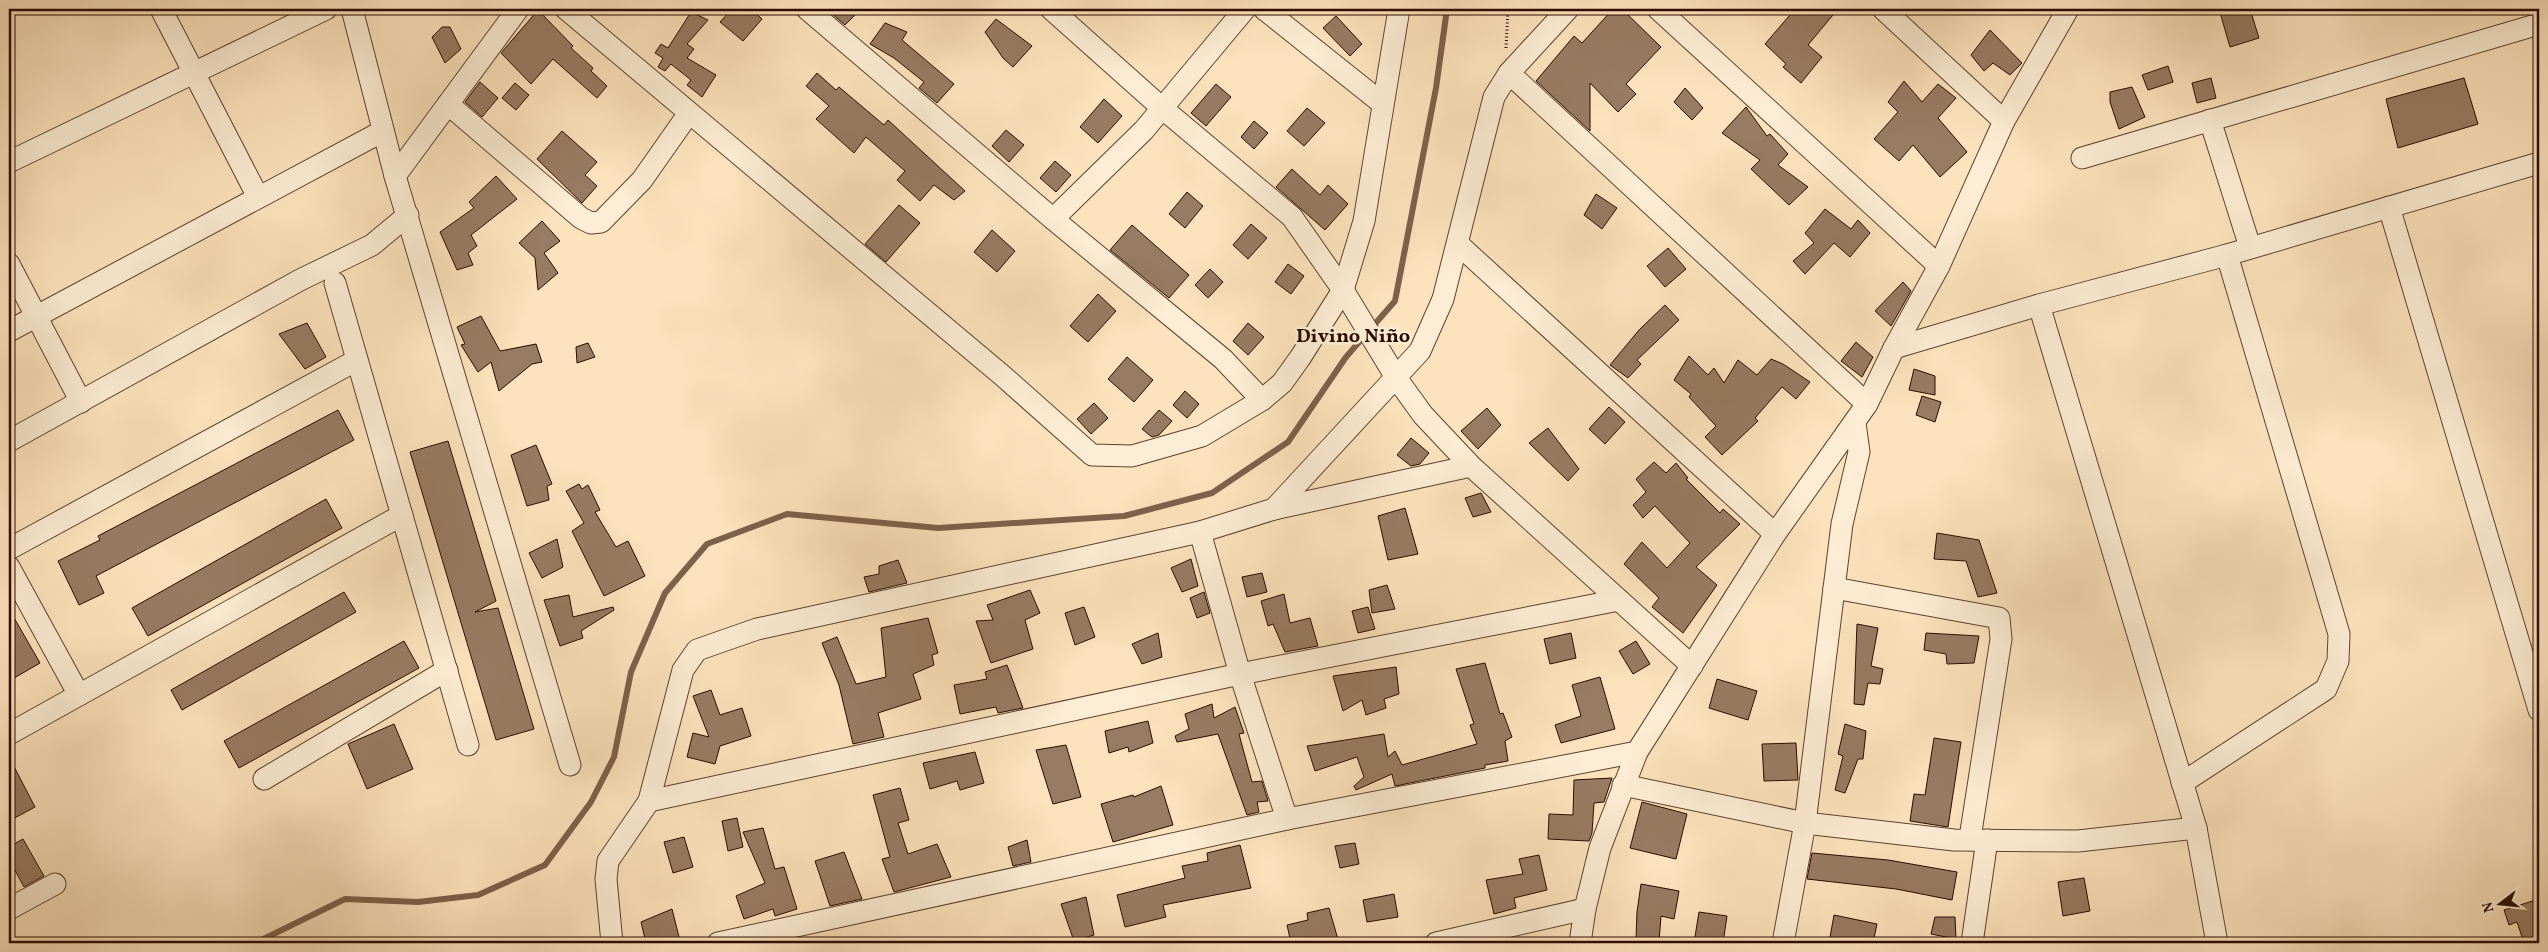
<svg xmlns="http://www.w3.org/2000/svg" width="2548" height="952" font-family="Vollkorn,serif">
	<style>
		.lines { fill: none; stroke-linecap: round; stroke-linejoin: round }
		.stream { stroke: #7d614b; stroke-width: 6 }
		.building { fill: #977b62; stroke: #2a0b00 }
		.minor-casing { stroke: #5e412f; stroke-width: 23 }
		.path { stroke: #2a0b00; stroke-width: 3; stroke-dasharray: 1 2.5; stroke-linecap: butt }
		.minor { stroke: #fdedd4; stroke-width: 21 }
		.labels { text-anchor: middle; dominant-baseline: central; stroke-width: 5; stroke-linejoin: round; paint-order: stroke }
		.neighbourhood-label { font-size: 20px; font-weight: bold; fill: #2a0b00; stroke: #fdedd4 }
	</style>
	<rect width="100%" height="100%" fill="#fce3bd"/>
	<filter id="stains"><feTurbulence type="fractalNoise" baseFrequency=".004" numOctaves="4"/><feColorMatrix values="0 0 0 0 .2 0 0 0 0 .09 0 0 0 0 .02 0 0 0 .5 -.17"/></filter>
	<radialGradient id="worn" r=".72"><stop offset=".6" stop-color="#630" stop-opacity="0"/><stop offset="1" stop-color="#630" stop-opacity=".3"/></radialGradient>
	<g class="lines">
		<polyline class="stream" points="255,943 345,899 418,902 478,895 545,865 591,802 614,757 631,672 665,593 707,544 787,514 938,528 1124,516 1212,493 1288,442 1346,357 1395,301 1436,88 1447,9"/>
	</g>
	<g class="building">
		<polygon points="732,9 751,9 762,19 743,41 720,22"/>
		<polygon points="833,9 861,9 845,25 830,12"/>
		<polygon points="1613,9 1622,9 1661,47 1626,84 1636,94 1618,112 1590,83 1590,131 1536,81 1574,36 1582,43"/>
		<polygon points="1795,9 1838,9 1808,45 1822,57 1801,83 1783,67 1786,64 1765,44"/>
		<polygon points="2219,9 2250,9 2259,38 2230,47"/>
		<polygon points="538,10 573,46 571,48 593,68 591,71 607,86 597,98 553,59 531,84 501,53"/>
		<polygon points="691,12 708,20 687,44 694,49 687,58 716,75 702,97 687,85 691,80 671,64 665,71 658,67 663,58 655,53 661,44 668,48"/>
		<polygon points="1336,16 1362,44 1350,56 1323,28"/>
		<polygon points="996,19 1032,46 1013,67 1003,58 985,32"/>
		<polygon points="885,23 907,32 902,40 954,84 937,103 919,88 924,82 894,58 870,44"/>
		<polygon points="442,27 450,27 461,49 445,63 432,37"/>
		<polygon points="1990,30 2022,63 2010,75 1993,63 1984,71 1971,55"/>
		<polygon points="2168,66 2173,82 2148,90 2142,75"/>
		<polygon points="817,73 836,90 839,87 884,125 888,120 965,191 954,200 934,185 920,201 897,180 905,171 866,137 854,153 816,119 829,106 806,86"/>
		<polygon points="2211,78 2216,98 2197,103 2192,83"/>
		<polygon points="2464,78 2478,124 2398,148 2386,99"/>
		<polygon points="1904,81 1922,102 1938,84 1956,98 1938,118 1967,152 1940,177 1913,145 1899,161 1874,139 1898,112 1888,102"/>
		<polygon points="480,82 498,98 482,117 465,102"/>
		<polygon points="515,83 529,95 516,110 502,98"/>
		<polygon points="1216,84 1231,97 1206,126 1191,113"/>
		<polygon points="2132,87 2145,117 2119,129 2110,102 2110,92"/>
		<polygon points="1685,88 1703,108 1692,120 1674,102"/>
		<polygon points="1104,99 1122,116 1098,143 1080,127"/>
		<polygon points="1746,107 1767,136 1770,134 1788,154 1778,165 1808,187 1789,205 1751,169 1760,160 1722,133"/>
		<polygon points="1307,108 1325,123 1304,146 1287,131"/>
		<polygon points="1254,121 1268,133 1254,149 1241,137"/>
		<polygon points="1006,130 1024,145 1009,162 992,146"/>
		<polygon points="562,131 597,162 585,175 597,186 582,203 537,159"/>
		<polygon points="1055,161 1071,175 1056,192 1040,178"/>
		<polygon points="1292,169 1320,195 1328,185 1348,204 1325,230 1276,187"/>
		<polygon points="496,176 517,199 471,235 477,246 468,253 473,265 457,270 440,232 474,208 469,202"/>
		<polygon points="1187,192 1203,206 1185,228 1169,214"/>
		<polygon points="1596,194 1617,208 1602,229 1584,215"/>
		<polygon points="899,205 920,223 886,262 865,244"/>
		<polygon points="1825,209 1851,229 1858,220 1870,233 1850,257 1834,243 1805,274 1793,261 1814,243 1805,233"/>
		<polygon points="542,221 560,241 544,253 558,273 538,290 535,258 519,243"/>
		<polygon points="1251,224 1267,238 1248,259 1233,245"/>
		<polygon points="1132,225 1189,275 1169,298 1110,250"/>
		<polygon points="992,230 1015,251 997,272 974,252"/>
		<polygon points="1668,248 1686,269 1665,287 1647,266"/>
		<polygon points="1288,264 1304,276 1291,294 1275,282"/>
		<polygon points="1210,269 1223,282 1208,298 1195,285"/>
		<polygon points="1903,282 1911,291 1891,326 1875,311"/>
		<polygon points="1098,294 1116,311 1088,342 1070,326"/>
		<polygon points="1665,305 1679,320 1637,360 1641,364 1628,378 1610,365 1639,330"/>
		<polygon points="481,316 500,351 536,344 542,362 532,364 499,391 491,362 478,372 461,345 465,344 457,327"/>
		<polygon points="307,323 326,357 305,369 279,334"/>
		<polygon points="1248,323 1264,337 1248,355 1233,341"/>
		<polygon points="1856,342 1873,357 1862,377 1841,361"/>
		<polygon points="588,343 595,357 577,363 576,347"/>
		<polygon points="1689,356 1708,375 1714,368 1724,383 1738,360 1757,375 1771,359 1783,364 1810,382 1796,399 1782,387 1755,418 1758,421 1722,455 1705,437 1716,426 1689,397 1691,394 1674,380"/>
		<polygon points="1127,357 1153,380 1134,402 1108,379"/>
		<polygon points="1914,369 1935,376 1935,395 1909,390"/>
		<polygon points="1185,391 1199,404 1187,418 1173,405"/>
		<polygon points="1922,396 1941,402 1935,422 1916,415"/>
		<polygon points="1094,403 1108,418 1091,434 1077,419"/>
		<polygon points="1609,407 1625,422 1605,444 1589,429"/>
		<polygon points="1487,408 1501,425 1478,449 1461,431"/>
		<polygon points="338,410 354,440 96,576 104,593 79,605 58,561 100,540 98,536"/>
		<polygon points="1159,410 1172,421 1159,435 1152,437 1142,429"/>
		<polygon points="1548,428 1579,469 1568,481 1529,443"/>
		<polygon points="1411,438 1429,453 1420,464 1411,466 1397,455"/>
		<polygon points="448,441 496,601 475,612 498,608 534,729 496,740 410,452"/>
		<polygon points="536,445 552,484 547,486 549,500 527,506 511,455"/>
		<polygon points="1654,462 1666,473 1676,463 1688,478 1686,479 1720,513 1723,509 1740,524 1696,567 1717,585 1683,633 1652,607 1659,598 1624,564 1642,542 1667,568 1690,543 1655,506 1643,518 1633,505 1646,492 1636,479"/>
		<polygon points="579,484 582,489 588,485 600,510 595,512 616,547 628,541 645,576 604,596 572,531 584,523 566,491"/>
		<polygon points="1481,493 1491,512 1473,517 1465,498"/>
		<polygon points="326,499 342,528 148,636 132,608"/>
		<polygon points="1405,508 1418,554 1388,560 1378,516"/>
		<polygon points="1937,533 1979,540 1997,593 1978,597 1966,561 1934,559"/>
		<polygon points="557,539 563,567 542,578 529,553"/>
		<polygon points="1191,559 1198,586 1182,592 1171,568"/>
		<polygon points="898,560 907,583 869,592 864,577 879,574 879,566"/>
		<polygon points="1262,573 1267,592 1247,597 1242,577"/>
		<polygon points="1387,585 1395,609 1372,613 1369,590"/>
		<polygon points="1030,590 1040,613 1025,620 1033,649 991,663 976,621 993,620 987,605"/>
		<polygon points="344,592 356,612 182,710 171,690"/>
		<polygon points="1204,592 1210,613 1197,618 1190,598"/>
		<polygon points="1284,594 1290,623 1310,618 1318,646 1285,652 1273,624 1268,626 1261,601"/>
		<polygon points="569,595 573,617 613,607 614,610 581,631 583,638 560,646 544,600"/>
		<polygon points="1084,607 1095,637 1075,645 1065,613"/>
		<polygon points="1368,607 1375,629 1358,633 1352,611"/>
		<polygon points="9,609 40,663 9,681"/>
		<polygon points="928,618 938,653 932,655 934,665 913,674 921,699 878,713 884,737 853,744 839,685 822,643 837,637 856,684 886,677 881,628"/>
		<polygon points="1857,624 1878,628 1871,666 1883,669 1880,684 1868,683 1864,705 1854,704"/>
		<polygon points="1158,633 1162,657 1142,664 1132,644"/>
		<polygon points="1571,633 1576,658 1550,664 1544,639"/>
		<polygon points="1926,633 1979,636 1974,663 1947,664 1946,654 1924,650"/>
		<polygon points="404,641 419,668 239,768 224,741"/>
		<polygon points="1636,641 1650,664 1633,674 1619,651"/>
		<polygon points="1485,663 1500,714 1503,713 1512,737 1505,741 1508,761 1485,765 1485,768 1395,786 1392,774 1356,790 1354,786 1364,777 1357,757 1315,771 1307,746 1384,734 1388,757 1395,751 1402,765 1477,744 1470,725 1474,724 1456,669"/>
		<polygon points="1007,665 1023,708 998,713 996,707 960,714 954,685 987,679 985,672"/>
		<polygon points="1396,667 1399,694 1384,699 1386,708 1366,715 1362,700 1343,711 1333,676"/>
		<polygon points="1600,677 1615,729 1561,743 1555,725 1581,716 1572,685"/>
		<polygon points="1717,679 1757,691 1748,720 1709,708"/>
		<polygon points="711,690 720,715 742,708 751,736 720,746 715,764 687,757 693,733 709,737 693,696"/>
		<polygon points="1212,704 1214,718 1235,707 1244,733 1239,734 1252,782 1262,781 1268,801 1257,802 1259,812 1247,815 1218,734 1177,742 1175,736 1189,729 1185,714"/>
		<polygon points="1148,721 1153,743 1129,752 1128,747 1109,753 1105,731"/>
		<polygon points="394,724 413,769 367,789 348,744"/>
		<polygon points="1845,724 1866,731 1863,759 1858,759 1845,793 1835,790 1843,756 1838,754"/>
		<polygon points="1934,738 1961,742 1948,827 1910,821 1914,794 1925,795"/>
		<polygon points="1796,743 1798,780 1764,781 1762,744"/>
		<polygon points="1066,745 1081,797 1053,804 1036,750"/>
		<polygon points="975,752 984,783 960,790 957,781 930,789 923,763"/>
		<polygon points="9,757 35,807 9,821"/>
		<polygon points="1612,778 1604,802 1594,803 1592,833 1589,841 1548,839 1549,814 1573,815 1574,780"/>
		<polygon points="1161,786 1173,825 1113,842 1101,804 1133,795 1134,797"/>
		<polygon points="900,788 909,820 898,823 908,854 937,844 951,877 894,892 882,859 890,857 873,795"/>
		<polygon points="1642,802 1687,814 1676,859 1630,848"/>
		<polygon points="737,818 743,847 728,851 722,821"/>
		<polygon points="763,828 775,869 784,867 797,909 775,916 773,909 744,919 736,896 765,883 743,832"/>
		<polygon points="684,837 693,867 673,873 664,842"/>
		<polygon points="23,839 44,876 24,887 9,859 9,847"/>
		<polygon points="1027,840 1031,862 1013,866 1008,847"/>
		<polygon points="1355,843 1359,864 1340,868 1335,846"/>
		<polygon points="1240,845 1251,888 1163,905 1166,917 1125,927 1117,895 1185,878 1182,866 1208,861 1207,853"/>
		<polygon points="844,852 862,899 830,906 815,861"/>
		<polygon points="1812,853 1888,860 1957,872 1952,900 1896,889 1807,879"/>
		<polygon points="1539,855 1547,890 1514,898 1516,908 1494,914 1486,880 1523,874 1519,859"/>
		<polygon points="2084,878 2090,911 2063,916 2058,882"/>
		<polygon points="1641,884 1679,891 1674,919 1661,916 1659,942 1636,940 1637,912"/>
		<polygon points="1394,894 1398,917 1367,922 1363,900"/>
		<polygon points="1086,897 1094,935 1074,941 1061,904"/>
		<polygon points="2539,899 2539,940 2524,943 2517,922 2509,925 2504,910"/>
		<polygon points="1329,908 1339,943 1291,943 1287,925 1308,920 1307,913"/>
		<polygon points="672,909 680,941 646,943 641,922"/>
		<polygon points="1699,912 1727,916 1723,943 1694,943"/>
		<polygon points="1834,915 1877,924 1873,943 1829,943"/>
		<polygon points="1935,917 1955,917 1956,939 1931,934"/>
	</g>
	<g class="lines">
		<g class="minor-casing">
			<g id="minor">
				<polyline points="161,9 258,197"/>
				<polyline points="352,9 395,176 570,765"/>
				<polyline points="566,9 1003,376 1092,455 1132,456 1202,436 1262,400 1282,383 1300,358 1343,290 1364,221 1399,9"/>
				<polyline points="807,9 1053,219 1223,359 1262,400"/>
				<polyline points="1051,9 1162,108 1292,217 1343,290 1397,379 1423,415 1471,466 1692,666"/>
				<polyline points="1264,9 1383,104"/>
				<polyline points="1568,9 1509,73 1867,404"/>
				<polyline points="1658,9 1939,266"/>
				<polyline points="1883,9 2004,121"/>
				<polyline points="448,104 581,218 591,223 601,222 642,180 689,113"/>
				<polyline points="2210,120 2250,247"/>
				<polyline points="2082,158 2539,24"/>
				<polyline points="9,162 326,9"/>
				<polyline points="395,176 518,9"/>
				<polyline points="2389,207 2539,710"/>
				<polyline points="1053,219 1144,130 1245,9"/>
				<polyline points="1458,244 1775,534"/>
				<polyline points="9,264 81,402"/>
				<polyline points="335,283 468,745"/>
				<polyline points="2039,305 2196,828 2217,943"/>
				<polyline points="9,331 383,131"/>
				<polyline points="1894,348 2039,305 2227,255 2539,163"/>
				<polyline points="9,441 300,280 372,245 408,215"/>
				<polyline points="1274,509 1420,351 1443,299 1494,97 1509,73"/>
				<polyline points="1200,532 1240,674 1287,819"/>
				<polyline points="9,549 357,360"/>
				<polyline points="9,567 79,695"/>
				<polyline points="1834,588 1999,618 2001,639 1970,838"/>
				<polyline points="9,734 402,515"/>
				<polyline points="264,779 447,670"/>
				<polyline points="2182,783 2326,689 2338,661 2339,634 2227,255"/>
				<polyline points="1623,785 1805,823 1954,840 2078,841 2196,828"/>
				<polyline points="649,801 1240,674 1619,600"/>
				<polyline points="9,909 55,884"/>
				<polyline points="612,943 606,879 608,861 649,801 683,670 697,650 757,629 1200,532 1274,509 1471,466"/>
				<polyline points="718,943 1287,819 1637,752"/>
				<polyline points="1436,943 1585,909"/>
				<polyline points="1580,943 1585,909 1600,848 1637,752 1775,534 1867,404 1894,348 1939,266 2004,121 2068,9"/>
				<polyline points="1783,943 1805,823 1842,524 1859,452 1855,423"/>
				<polyline points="1972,943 1987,840"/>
			</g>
		</g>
		<polyline class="path" points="1506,48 1508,9"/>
		<use href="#minor" class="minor"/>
	</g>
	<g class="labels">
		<g class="neighbourhood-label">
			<text x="1353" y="337">Divino Niño</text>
		</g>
	</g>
	<rect width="2548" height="952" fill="none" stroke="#fce3bd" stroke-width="30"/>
	<rect x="10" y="10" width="2528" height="932" fill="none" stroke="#2a0b00" stroke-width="2.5"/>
	<rect x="15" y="15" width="2518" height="922" fill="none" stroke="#2a0b00"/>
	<g transform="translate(2500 904) rotate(254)" stroke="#fdedd4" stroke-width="4" paint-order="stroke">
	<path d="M0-4L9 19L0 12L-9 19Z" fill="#2a0b00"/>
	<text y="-8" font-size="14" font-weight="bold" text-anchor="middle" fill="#2a0b00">N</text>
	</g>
	<rect width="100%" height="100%" filter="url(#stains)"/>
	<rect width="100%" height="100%" fill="url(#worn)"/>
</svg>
